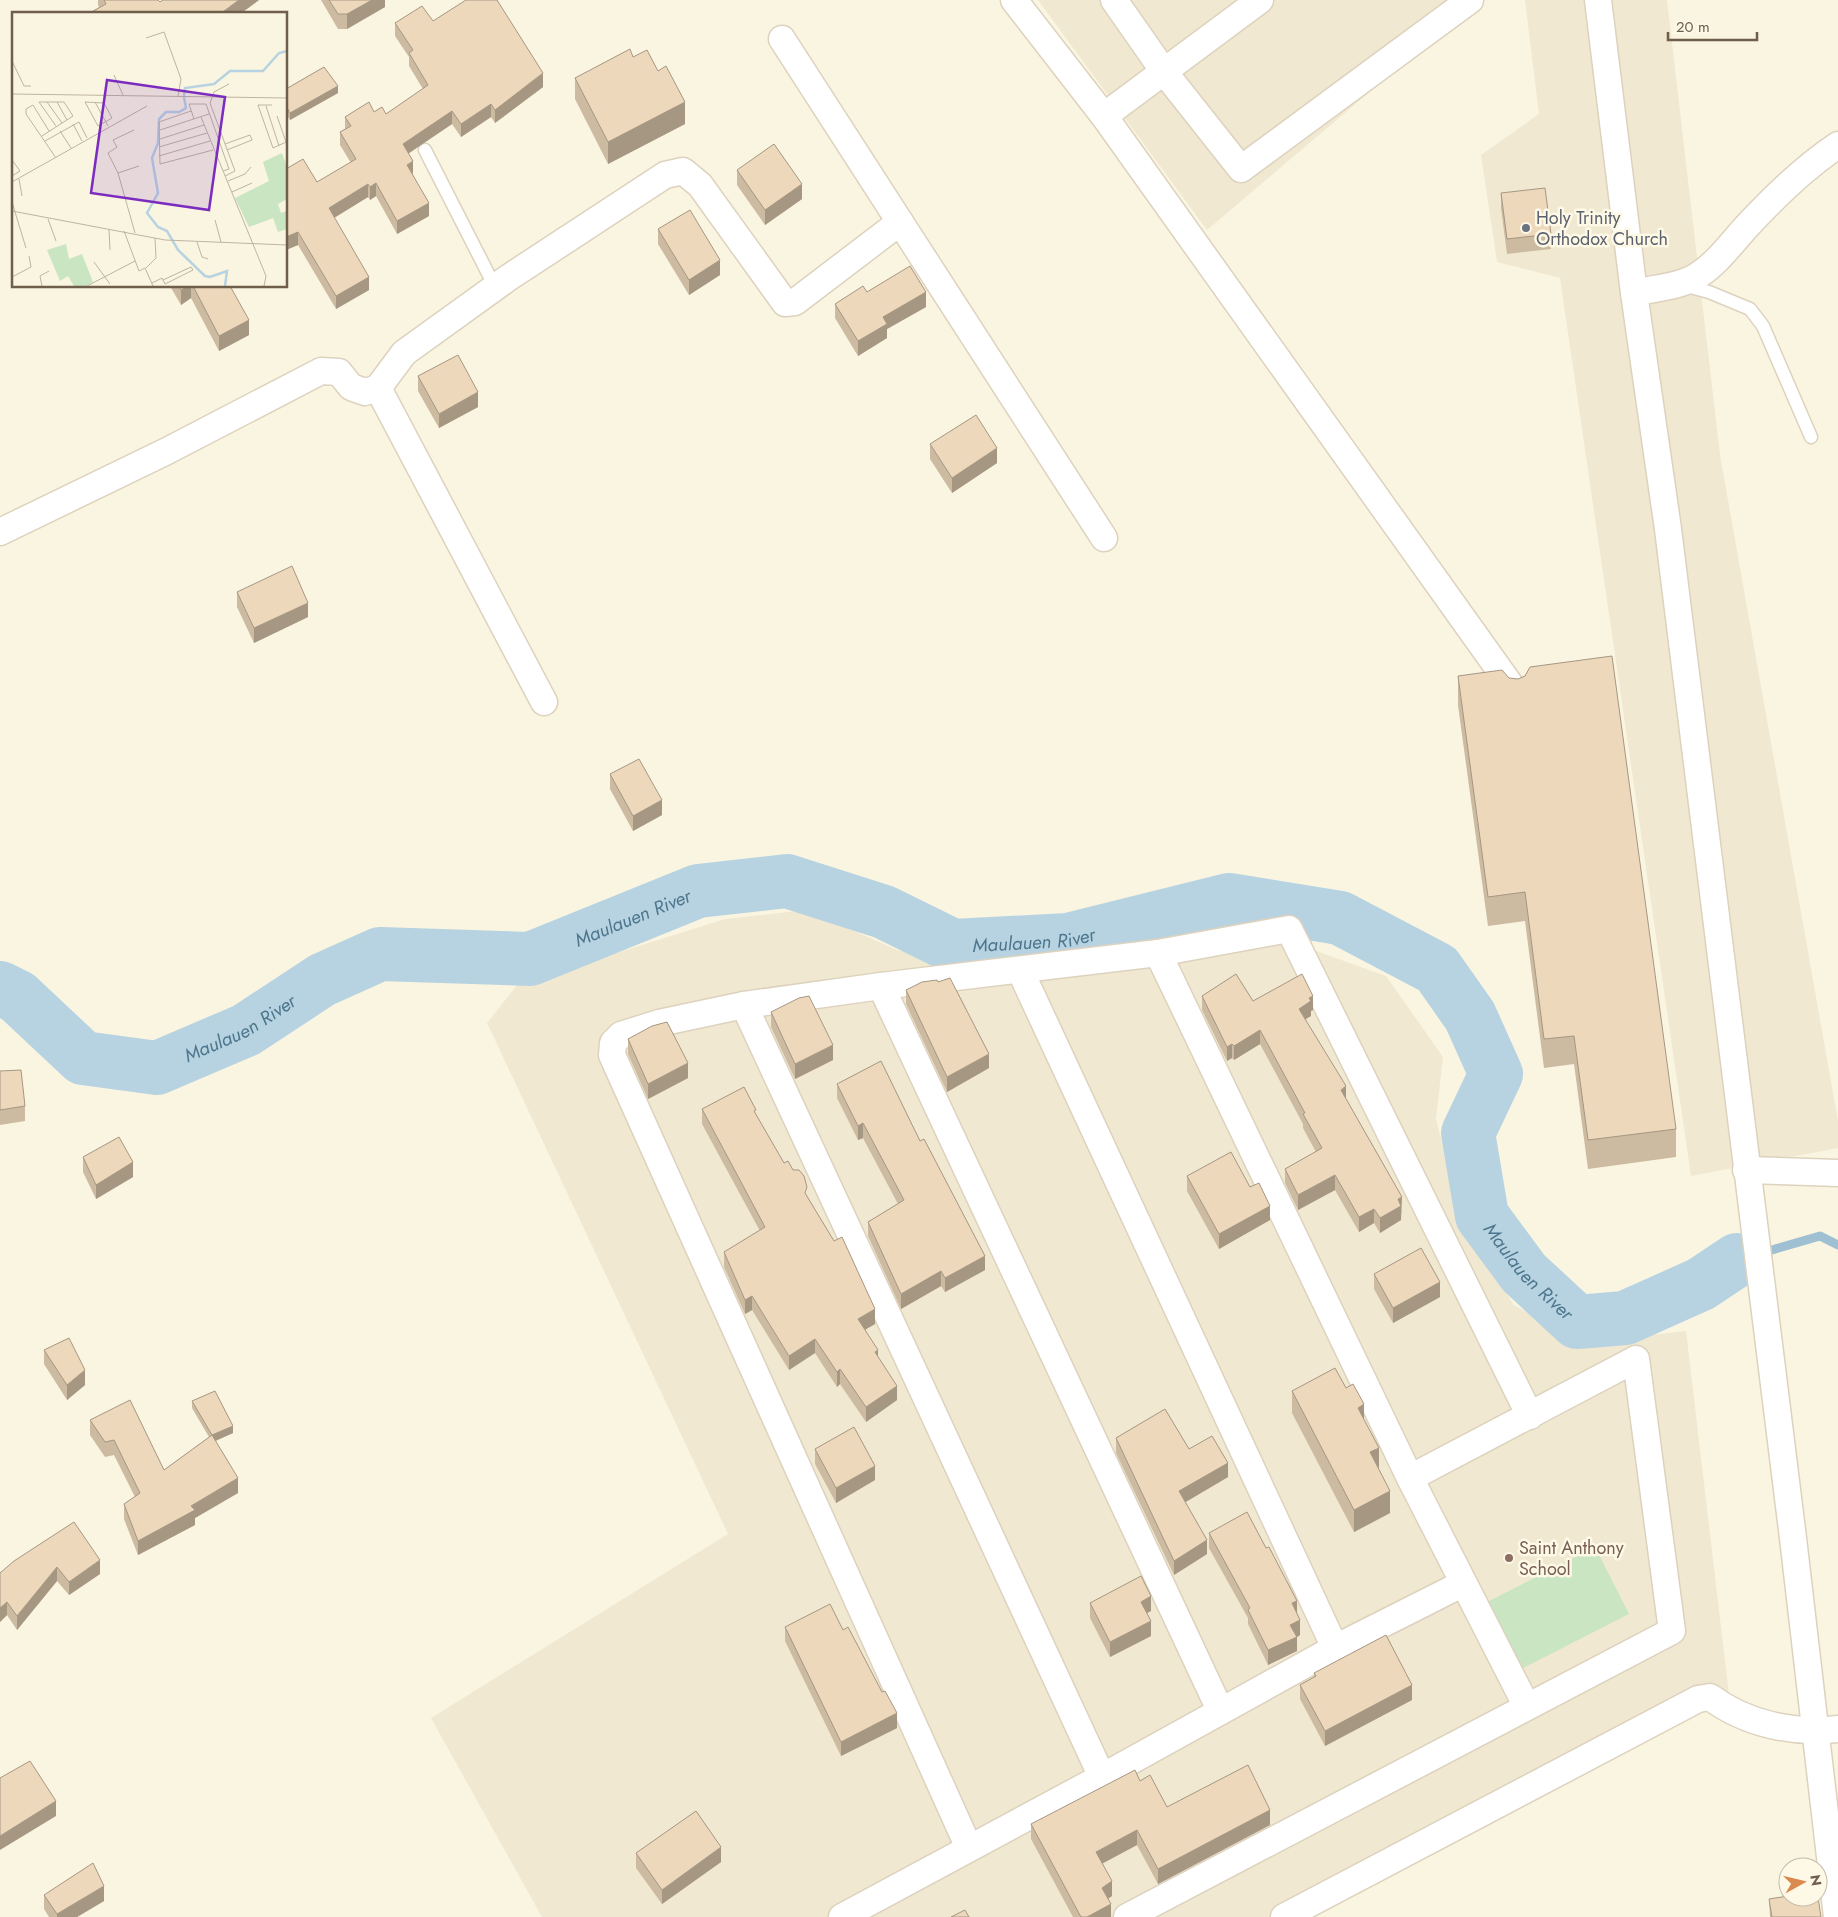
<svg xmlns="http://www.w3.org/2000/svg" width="1838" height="1917" font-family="Jost,sans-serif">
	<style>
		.residential { fill: #f0e8d0 }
		.green { fill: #c9e5c1 }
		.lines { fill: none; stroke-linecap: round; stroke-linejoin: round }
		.stream { stroke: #9fc0d2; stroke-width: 9 }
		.river { stroke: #b7d3e1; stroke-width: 54 }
		.lane-casing { stroke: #ddd2be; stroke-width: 15 }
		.street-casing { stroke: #ddd2be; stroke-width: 29 }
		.lane { stroke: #fff; stroke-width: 12 }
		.street { stroke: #fff; stroke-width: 26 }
		.wall { fill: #ccbaa1 }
		.shaded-wall { fill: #a69783 }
		.building { fill: #edd8bb; stroke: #a69783 }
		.worship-dot { fill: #6b7280; stroke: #fdf9e6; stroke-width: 2 }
		.education-dot { fill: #8d6e63; stroke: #fdf9e6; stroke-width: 2 }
		.labels { text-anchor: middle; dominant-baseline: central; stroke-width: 5; stroke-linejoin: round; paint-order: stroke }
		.worship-label { font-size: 18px; fill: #5b616d; stroke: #fdf9e6; text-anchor: start }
		.education-label { font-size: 18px; fill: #785e54; stroke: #fdf9e6; text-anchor: start }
		.water-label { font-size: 19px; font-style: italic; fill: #4d768d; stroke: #fdf9e6 }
		.inset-river { fill: none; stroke: #b7d3e1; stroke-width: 2.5 }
		.inset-road { fill: none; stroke: #beb4a0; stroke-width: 1 }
		.view { fill: #7b2cbf; fill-opacity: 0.15; stroke: #7b2cbf; stroke-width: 2.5 }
		.inset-edge { fill: none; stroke: #6e5e4a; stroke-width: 2.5 }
	</style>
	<rect width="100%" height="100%" fill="#faf5e1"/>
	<g class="residential">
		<polygon points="1038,0 1478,0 1207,230"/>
		<polygon points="1525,0 1667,0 1720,455 1838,1121 1838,1148 1691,1176 1560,278 1497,262 1481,155 1539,114"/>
		<polygon points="807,910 897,950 987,968 1280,938 1386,976 1443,1057 1436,1119 1462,1225 1514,1305 1582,1343 1686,1331 1729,1695 1281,1917 542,1917 431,1718 728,1534 487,1023 518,984 725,919"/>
	</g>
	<polygon class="green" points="1595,1547 1629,1614 1519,1670 1485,1603"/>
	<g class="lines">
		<polyline class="stream" points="1737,1260 1820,1236 1838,1245"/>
		<path class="river" id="s1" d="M0 988 18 997 83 1058 157 1068 246 1030 322 980 380 954 530 959 698 891 787 881 884 912 953 946 1068 940 1229 900 1340 918 1437 969 1470 1016 1496 1074 1468 1133 1482 1216 1524 1273 1577 1322 1625 1318 1701 1284 1737 1260"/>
		<g class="lane-casing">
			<g id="lane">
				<polyline points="425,150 495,287"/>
				<polyline points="1683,285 1709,292 1750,309 1763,326 1811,437"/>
			</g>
		</g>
		<g class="street-casing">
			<g id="street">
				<polyline points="1014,0 1104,116 1516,693"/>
				<polyline points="1114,0 1165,73 1241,169 1470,0"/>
				<polyline points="1598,0 1634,293 1668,529 1793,1538 1837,1917"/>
				<polyline points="782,39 900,222"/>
				<polyline points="1104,116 1260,0"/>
				<path d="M1634 293C1654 288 1679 287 1697 276 1718 263 1732 242 1749 224 1776 195 1805 167 1838 145"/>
				<polyline points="378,388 544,702"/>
				<polyline points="0,532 167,451 321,371 339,372 351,387 365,392 378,388 404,353 508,278 665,175 683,171 700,185 785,303 795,302 900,222 1104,538"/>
				<polyline points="1158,953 1410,1478 1526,1705"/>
				<polyline points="1020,970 1335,1648"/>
				<polyline points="881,986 1220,1710"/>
				<polyline points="744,1005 1102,1777"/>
				<polyline points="1746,1170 1838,1173"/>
				<polyline points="969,1848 612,1055 613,1043 621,1035 659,1023 744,1005 881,986 1158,953 1289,929 1530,1416"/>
				<polyline points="842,1917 1102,1777 1335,1648 1462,1584"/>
				<polyline points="1127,1917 1672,1631 1636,1359 1410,1478"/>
				<path d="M1284 1917 1698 1699 1710 1697C1746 1724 1794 1734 1838 1729"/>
			</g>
		</g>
		<use href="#lane" class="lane"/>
		<use href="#street" class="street"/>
	</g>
	<g class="wall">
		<polygon points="98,0 158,0 160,2 163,0 259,0 240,14 88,14 99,7 98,5"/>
		<polygon points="321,0 385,0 385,7 347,29 338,29"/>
		<polygon points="433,21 543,87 495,123 491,117 461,137 452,124 408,154 413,175 429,216 397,234 376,196 370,200 368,197 334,218 369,290 336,309 298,245 286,250 286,169 317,182 351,163 340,145 340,132 345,129 345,117 374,112 386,114 423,89 409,66 409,57 395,36 395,23"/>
		<polygon points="633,57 658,71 685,124 608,164 575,99 575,78"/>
		<polygon points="286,89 338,93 290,120 286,114"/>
		<polygon points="737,170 802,199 765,225 737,185"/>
		<polygon points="1501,193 1551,234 1551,249 1507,254 1501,208"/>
		<polygon points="658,229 720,275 689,295 658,244"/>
		<polygon points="170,286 230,286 249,335 219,351 191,298 181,305"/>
		<polygon points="867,292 926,307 887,329 887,338 858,356 835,318 835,304"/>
		<polygon points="418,376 478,407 439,428 418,391"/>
		<polygon points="930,444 997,463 952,493 930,459"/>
		<polygon points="237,592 308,617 254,643 237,607"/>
		<polygon points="1458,676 1676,1129 1676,1157 1588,1169 1574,1064 1544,1068 1525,921 1488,926 1458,705"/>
		<polygon points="610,774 662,815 633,831 610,789"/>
		<polygon points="906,990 989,1068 947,1092 906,1004"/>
		<polygon points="1202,996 1253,1001 1313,1010 1311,1011 1311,1016 1305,1019 1346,1099 1402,1212 1401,1212 1401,1220 1380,1233 1374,1223 1359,1232 1335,1190 1298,1210 1285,1183 1285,1169 1316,1152 1303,1128 1303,1124 1260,1044 1234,1060 1232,1058 1227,1061 1202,1010"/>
		<polygon points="771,1012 833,1060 795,1079 771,1027"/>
		<polygon points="628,1039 688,1078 648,1099 628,1054"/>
		<polygon points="0,1071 25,1106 25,1121 0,1125"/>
		<polygon points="837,1084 920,1141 985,1270 945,1292 941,1286 901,1309 868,1236 868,1222 898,1204 863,1138 858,1140 837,1098"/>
		<polygon points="702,1109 756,1115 784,1163 807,1196 875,1324 865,1329 897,1400 866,1422 840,1384 837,1387 815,1353 789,1370 752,1310 745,1314 724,1267 724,1252 760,1231 702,1124"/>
		<polygon points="83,1157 133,1177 96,1199 83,1172"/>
		<polygon points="1187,1176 1270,1220 1219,1249 1187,1191"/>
		<polygon points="1374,1274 1440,1297 1393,1323 1374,1289"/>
		<polygon points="44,1350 85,1385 67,1400 44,1364"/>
		<polygon points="1346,1388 1364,1420 1379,1469 1390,1513 1354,1532 1292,1413 1292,1391"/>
		<polygon points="192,1401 233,1433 216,1441 238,1493 195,1518 195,1525 138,1555 124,1519 124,1504 135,1497 114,1455 105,1457 90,1435 90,1420 164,1470 209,1437 192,1408"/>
		<polygon points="1116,1438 1189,1449 1228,1477 1185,1502 1207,1554 1174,1575 1116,1453"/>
		<polygon points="815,1449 875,1480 836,1503 815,1464"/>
		<polygon points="1209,1533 1297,1613 1300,1635 1297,1637 1297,1651 1268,1665 1248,1624 1248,1618 1209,1548"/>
		<polygon points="14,1561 100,1574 69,1595 57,1581 17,1630 7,1615 0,1622"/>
		<polygon points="1090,1603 1151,1611 1147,1613 1151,1636 1110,1657 1090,1618"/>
		<polygon points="785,1627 843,1630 897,1728 841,1756 785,1641"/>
		<polygon points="1314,1673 1412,1700 1325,1746 1300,1699 1300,1685 1314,1677"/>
		<polygon points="1140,1781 1167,1807 1270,1825 1158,1884 1137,1845 1102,1863 1112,1896 1108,1899 1111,1917 1073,1917 1031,1839 1031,1824"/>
		<polygon points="636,1853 721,1862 662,1904 636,1868"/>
		<polygon points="44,1895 104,1901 77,1917 49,1917 44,1909"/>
		<polygon points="1769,1899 1821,1917 1770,1917"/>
	</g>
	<g class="shaded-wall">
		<polygon points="239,0 259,0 240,14 220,14"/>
		<polygon points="372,0 385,0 385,7 347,29 347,14"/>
		<polygon points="543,73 543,87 495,123 495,110"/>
		<polygon points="338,86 338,93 290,120 290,113"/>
		<polygon points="685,102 685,124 608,164 608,142"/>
		<polygon points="491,104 491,117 461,137 461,124"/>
		<polygon points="452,111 452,124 403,157 403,144"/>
		<polygon points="413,161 413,174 407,165"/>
		<polygon points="376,183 376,196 370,200 370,187"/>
		<polygon points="368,184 368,197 329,221 329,208"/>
		<polygon points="802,184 802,199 765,225 765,210"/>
		<polygon points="429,203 429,216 397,234 397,221"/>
		<polygon points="298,232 298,245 286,250 286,237"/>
		<polygon points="720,260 720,275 689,295 689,280"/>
		<polygon points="369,277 369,290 336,309 336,296"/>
		<polygon points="187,286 191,286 191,298 181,305 181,290"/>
		<polygon points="926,292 926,307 887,329 887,338 858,356 858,341 883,317"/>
		<polygon points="249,320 249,335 219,351 219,336"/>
		<polygon points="478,392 478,407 439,428 439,414"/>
		<polygon points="997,448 997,463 952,493 952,478"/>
		<polygon points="308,603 308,617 254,643 254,628"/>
		<polygon points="662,800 662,815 633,831 633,816"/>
		<polygon points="1313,996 1313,1010 1311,1011 1311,1016 1299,1023 1299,1009 1309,998"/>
		<polygon points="1260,1030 1260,1044 1234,1060 1234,1046"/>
		<polygon points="1232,1044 1232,1058 1227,1061 1227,1047"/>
		<polygon points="833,1045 833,1060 795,1079 795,1064"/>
		<polygon points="989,1054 989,1068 947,1092 947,1077"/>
		<polygon points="688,1063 688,1078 648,1099 648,1084"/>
		<polygon points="1346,1086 1346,1101 1341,1090"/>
		<polygon points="863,1123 863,1138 858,1140 858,1126"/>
		<polygon points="133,1162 133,1177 96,1199 96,1185"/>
		<polygon points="1335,1175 1335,1190 1298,1210 1298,1195"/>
		<polygon points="1402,1197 1401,1220 1380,1233 1380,1218 1398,1199"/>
		<polygon points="1270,1206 1270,1220 1219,1249 1219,1234"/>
		<polygon points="1374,1209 1374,1223 1359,1232 1359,1217"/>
		<polygon points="985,1256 985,1270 945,1292 945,1278"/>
		<polygon points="941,1271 941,1286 901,1309 901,1294"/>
		<polygon points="1440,1282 1440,1297 1393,1323 1393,1308"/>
		<polygon points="752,1296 752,1310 745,1314 745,1300"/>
		<polygon points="875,1309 875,1324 858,1334 858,1319"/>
		<polygon points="815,1339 815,1353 789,1370 789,1356"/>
		<polygon points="878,1350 878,1364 875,1352"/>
		<polygon points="840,1369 840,1384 837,1387 837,1372"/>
		<polygon points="85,1370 85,1385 67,1400 67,1385"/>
		<polygon points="897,1386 897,1400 866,1422 866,1407"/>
		<polygon points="1364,1404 1364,1426 1358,1408"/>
		<polygon points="233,1426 233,1433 212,1442 212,1435"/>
		<polygon points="1379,1448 1379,1469 1370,1452"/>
		<polygon points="1228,1463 1228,1477 1179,1506 1179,1491"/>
		<polygon points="875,1466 875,1480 836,1503 836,1488"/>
		<polygon points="238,1478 238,1493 195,1518 195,1525 138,1555 138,1541 191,1506"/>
		<polygon points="1390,1491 1390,1513 1354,1532 1354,1510"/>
		<polygon points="1207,1540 1207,1554 1174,1575 1174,1561"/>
		<polygon points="100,1560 100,1574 69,1595 69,1582"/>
		<polygon points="57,1567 57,1581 17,1630 17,1616"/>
		<polygon points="1151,1596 1151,1611 1141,1616 1141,1602"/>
		<polygon points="1297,1601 1297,1616 1292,1603"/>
		<polygon points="7,1602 7,1615 0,1622 0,1608"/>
		<polygon points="1300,1620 1300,1635 1297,1637 1297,1651 1268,1665 1268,1650 1290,1625"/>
		<polygon points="1151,1621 1151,1636 1110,1657 1110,1642"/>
		<polygon points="1412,1685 1412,1700 1325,1746 1325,1731"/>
		<polygon points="897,1713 897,1728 841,1756 841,1742"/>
		<polygon points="56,1801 56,1816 0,1850 0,1836"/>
		<polygon points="1270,1810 1270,1825 1158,1884 1158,1869"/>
		<polygon points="1137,1830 1137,1845 1096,1867 1096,1852"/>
		<polygon points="721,1847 721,1862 662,1904 662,1890"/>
		<polygon points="1112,1881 1112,1896 1102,1902 1102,1888"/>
		<polygon points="104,1886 104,1901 77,1917 57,1917 57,1914"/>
		<polygon points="1111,1904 1111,1917 1087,1917"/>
	</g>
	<g class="building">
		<polygon points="104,0 158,0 160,2 163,0 239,0 220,14 88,14 106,4"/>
		<polygon points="329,0 372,0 347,14 338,14"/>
		<polygon points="466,0 497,0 543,73 495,110 491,104 461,124 452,111 403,144 413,161 407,165 429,203 397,221 376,183 370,187 368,184 329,208 369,277 336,296 298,232 286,237 286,169 303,159 317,182 356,159 340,132 351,126 345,117 369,102 374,112 382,107 386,114 428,85 409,53 413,50 395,23 422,6 433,21"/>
		<polygon points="630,49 633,57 647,50 658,71 666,66 685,102 608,142 575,78"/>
		<polygon points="324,67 338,86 290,113 286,106 286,89"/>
		<polygon points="774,144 802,184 765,210 737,170"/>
		<polygon points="1545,188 1551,234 1507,239 1501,193"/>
		<polygon points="690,210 720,260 689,280 658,229"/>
		<polygon points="910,266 926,292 883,317 887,324 858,341 835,304 863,286 867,292"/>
		<polygon points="179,286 187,286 181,290"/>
		<polygon points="193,286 230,286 249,320 219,336"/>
		<polygon points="458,355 478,392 439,414 418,376"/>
		<polygon points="976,415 997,448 952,478 930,444"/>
		<polygon points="292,566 308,603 254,628 237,592"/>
		<polygon points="1612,656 1676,1129 1588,1140 1574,1036 1544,1039 1525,892 1488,897 1458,676 1502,670 1509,678 1518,679 1525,676 1530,667"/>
		<polygon points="639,759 662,800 633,816 610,774"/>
		<polygon points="1236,974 1253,1001 1302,974 1313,996 1309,998 1311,1001 1299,1009 1346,1086 1341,1090 1402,1197 1398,1199 1401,1206 1380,1218 1374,1209 1359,1217 1335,1175 1298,1195 1285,1169 1322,1148 1303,1114 1305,1113 1260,1030 1234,1046 1232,1044 1227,1047 1202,996"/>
		<polygon points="950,978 989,1054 947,1077 906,990 922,982 937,980 938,982"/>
		<polygon points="809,996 833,1045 795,1064 771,1012 799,998"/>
		<polygon points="667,1022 688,1063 648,1084 628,1039 652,1026"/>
		<polygon points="881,1061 920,1141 924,1139 985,1256 945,1278 941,1271 901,1294 868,1222 904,1200 863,1123 858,1126 837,1084"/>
		<polygon points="21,1070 25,1106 0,1110 0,1071"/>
		<polygon points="744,1087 756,1110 754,1111 784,1163 788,1161 793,1170 799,1170 804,1176 807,1187 805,1193 834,1241 842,1237 875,1309 858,1319 878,1350 875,1352 897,1386 866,1407 840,1369 837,1372 815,1339 789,1356 752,1296 745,1300 724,1252 765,1227 702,1109"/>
		<polygon points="119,1137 133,1162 96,1185 83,1157"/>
		<polygon points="1231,1152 1250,1187 1259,1183 1270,1206 1219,1234 1187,1176"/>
		<polygon points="1421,1248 1440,1282 1393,1308 1374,1274"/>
		<polygon points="69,1338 85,1370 67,1385 44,1350"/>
		<polygon points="1335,1368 1346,1388 1353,1384 1364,1404 1358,1408 1379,1448 1370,1452 1390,1491 1354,1510 1292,1391"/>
		<polygon points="215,1391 233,1426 212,1435 192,1401"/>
		<polygon points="130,1400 164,1470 212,1435 238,1478 191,1506 195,1510 138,1541 124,1504 140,1493 114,1440 105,1442 90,1420"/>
		<polygon points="1165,1409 1189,1449 1212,1436 1228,1463 1179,1491 1207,1540 1174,1561 1116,1438"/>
		<polygon points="854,1427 875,1466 836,1488 815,1449"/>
		<polygon points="1247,1512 1266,1548 1269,1547 1297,1601 1292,1603 1300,1620 1290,1625 1297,1637 1268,1650 1248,1610 1250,1608 1209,1533"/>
		<polygon points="74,1522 100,1560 69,1582 57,1567 17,1616 7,1602 0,1608 0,1573 14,1561"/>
		<polygon points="1141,1576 1151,1596 1141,1602 1151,1621 1110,1642 1090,1603"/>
		<polygon points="830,1604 843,1630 848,1627 882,1692 885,1691 897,1713 841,1742 785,1627"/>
		<polygon points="1386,1635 1412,1685 1325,1731 1300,1685 1316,1676 1314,1673"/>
		<polygon points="30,1761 56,1801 0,1836 0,1778"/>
		<polygon points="1248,1765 1270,1810 1158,1869 1137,1830 1096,1852 1112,1881 1102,1888 1111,1904 1087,1917 1081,1917 1031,1824 1135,1770 1140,1781 1150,1775 1167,1807"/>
		<polygon points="696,1811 721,1847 662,1890 636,1853"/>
		<polygon points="93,1863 104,1886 57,1914 44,1895"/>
		<polygon points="1788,1896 1788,1897 1818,1897 1821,1917 1772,1917 1769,1899"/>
		<polygon points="965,1910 969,1917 951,1917"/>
	</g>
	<circle class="worship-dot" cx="1526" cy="228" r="5"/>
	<circle class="education-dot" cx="1509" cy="1558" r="5"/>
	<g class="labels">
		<g class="worship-label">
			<text x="1536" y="218">Holy Trinity<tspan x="1536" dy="21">Orthodox Church</tspan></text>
		</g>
		<g class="education-label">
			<text x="1519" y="1548">Saint Anthony<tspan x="1519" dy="21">School</tspan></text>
		</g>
		<g class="water-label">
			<text stroke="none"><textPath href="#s1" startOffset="696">Maulauen River</textPath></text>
			<text stroke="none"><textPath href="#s1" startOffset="1116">Maulauen River</textPath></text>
			<text stroke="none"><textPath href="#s1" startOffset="276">Maulauen River</textPath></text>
			<text stroke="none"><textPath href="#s1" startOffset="1881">Maulauen River</textPath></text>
		</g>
	</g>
	<g transform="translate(12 12)">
		<rect width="275" height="275" fill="#faf5e1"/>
		<path d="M270 141 275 155V187L266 192 269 201 275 199V217L266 220 261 206 237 215 223 186 257 169 251 150ZM54 232 57 247 70 242 81 270 74 274H62L56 264 48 269 35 238Z" fill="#c9e5c1"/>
		<path class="inset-river" d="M172 84 173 76 202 72 218 59H251L267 41 275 39M172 85 174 96 167 100H154L147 107 146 131 140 146 146 181 135 201 146 215 155 219 166 238 193 264 198 265 215 259 213 274"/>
		<path class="inset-road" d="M134 26 152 20 169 67 166 84M0 49 12 74H19M102 63 111 83M0 82 275 86M27 90H52L61 104 30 124M27 90 44 114M35 90 50 111M45 90 55 108M73 90 92 91 100 106 86 114ZM83 90 96 114M260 93H246L261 136 274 130 265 104M254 94 267 134M179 99 147 110 148 152 201 138M189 105 254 264 252 274M182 107 177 92H194L217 157 211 159M61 112 70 129M122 118 101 128 105 135 96 141 106 161 123 221M148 118 197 102M37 119 21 93 14 97V102L44 146M48 119 59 136M148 127 192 113M33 129 67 110 75 126M213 132 238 123 240 128 215 138M147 135 195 121M147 144 198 129M0 148 8 159 0 164M106 161 127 154M213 164 223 159 198 91 202 80 217 72M7 167 10 184M216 169 233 162 239 155M0 170 135 94M220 180 240 171M0 190 14 236M0 199 153 228 275 233M36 207 44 229M203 208 209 230M97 218 98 238M112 219 127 259 133 256 141 274M185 230 190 245 196 247M82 250 98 272M134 256 144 246 143 226M0 265 19 255 17 244M140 271 150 266 153 272 181 258 179 255 151 268M30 274 28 264 37 259M75 274 123 249"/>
		<path class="view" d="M95 68 213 85 197 198 79 181Z"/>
		<rect width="275" height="275" class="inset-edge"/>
	</g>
	<g transform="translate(1803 1882) rotate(82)"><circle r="24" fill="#fdf9e6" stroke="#c4bba8"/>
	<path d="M0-4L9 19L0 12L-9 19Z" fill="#da894f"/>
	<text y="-8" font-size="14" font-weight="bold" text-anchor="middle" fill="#6e5e4a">N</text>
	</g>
	<path d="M1668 32v8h89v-8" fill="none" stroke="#6e5e4a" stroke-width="2.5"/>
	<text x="1676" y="32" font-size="15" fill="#6e5e4a" stroke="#fdf9e6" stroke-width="4" paint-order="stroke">20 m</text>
</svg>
